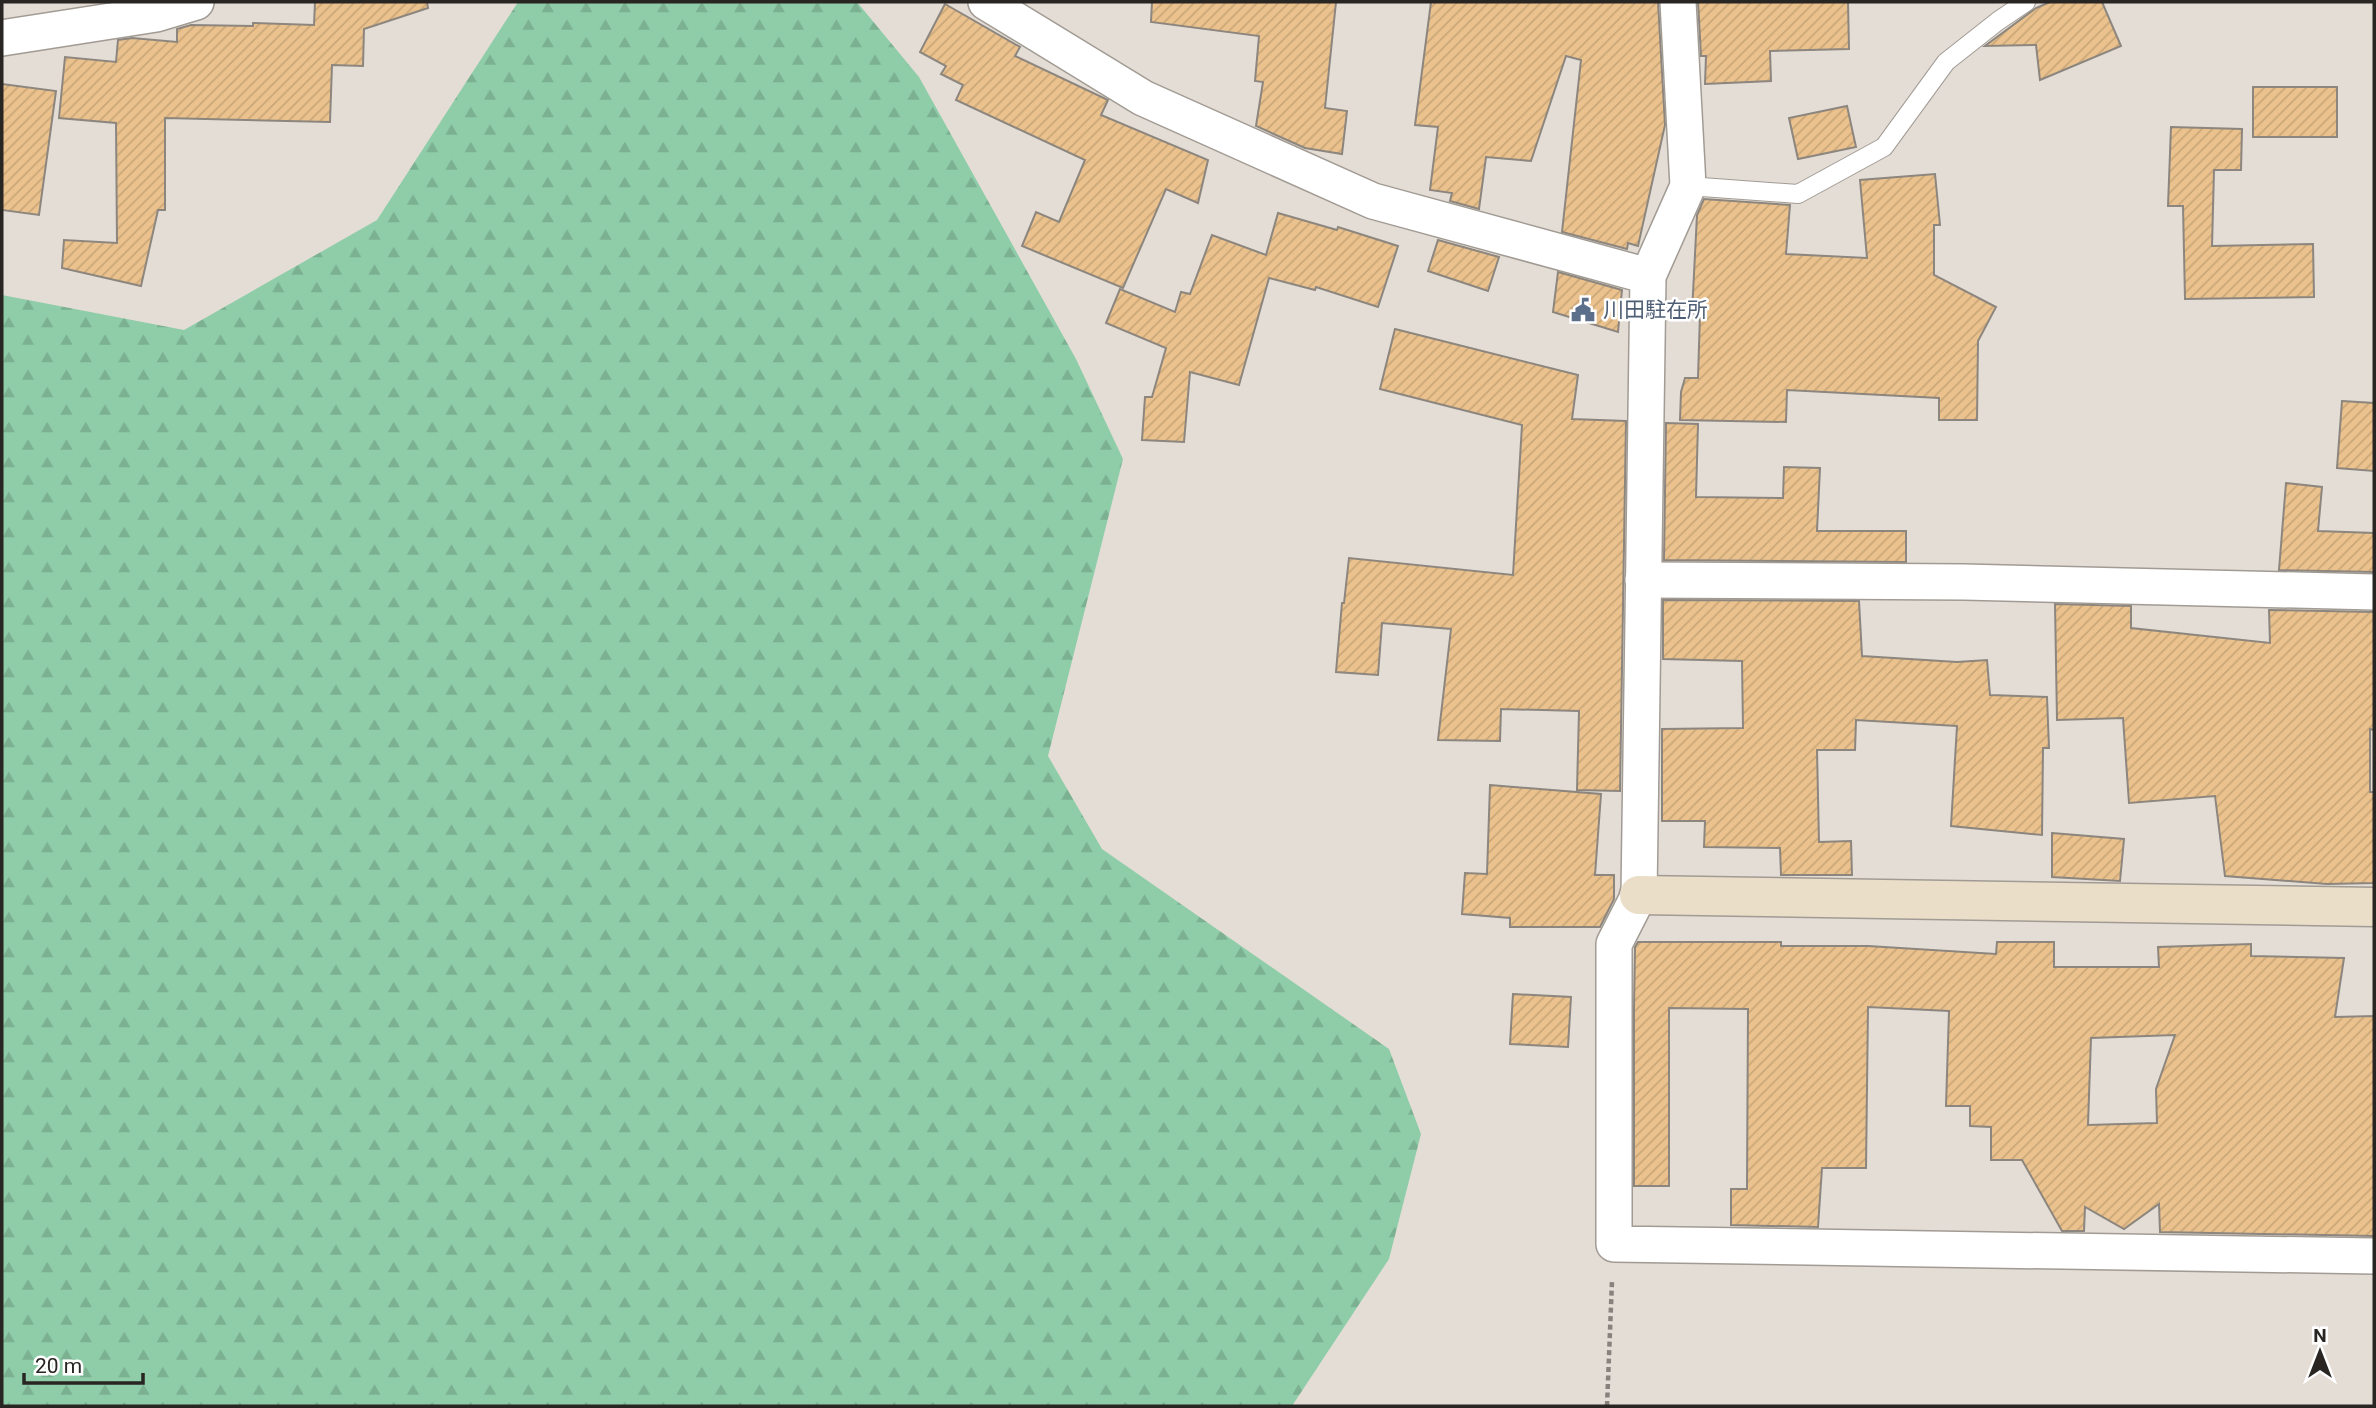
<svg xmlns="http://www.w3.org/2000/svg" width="2376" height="1408" font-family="Roboto,'Noto Sans JP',sans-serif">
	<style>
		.forest { fill: url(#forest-firs) }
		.building { fill: url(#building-hatch); stroke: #8c867e; stroke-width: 2; fill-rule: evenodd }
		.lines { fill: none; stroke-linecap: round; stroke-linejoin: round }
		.lane-casing { stroke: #a19b94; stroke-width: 20 }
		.street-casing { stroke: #a19b94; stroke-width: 38 }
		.secondary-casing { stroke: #a19b94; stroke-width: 41 }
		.path { stroke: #87827d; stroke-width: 4.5; stroke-dasharray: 5 3.5; stroke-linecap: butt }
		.lane { stroke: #fff; stroke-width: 18 }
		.street { stroke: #fff; stroke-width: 35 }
		.secondary { stroke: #eadec8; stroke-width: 38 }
		.labels { text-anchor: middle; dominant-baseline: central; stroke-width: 5; stroke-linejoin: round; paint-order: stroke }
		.service-label { font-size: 21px; fill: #4e5e75; stroke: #fff; text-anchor: start }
	</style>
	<defs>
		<pattern id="forest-firs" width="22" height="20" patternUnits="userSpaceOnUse" patternTransform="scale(1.75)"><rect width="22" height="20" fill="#8fcda9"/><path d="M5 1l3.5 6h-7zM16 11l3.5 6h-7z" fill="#7bb091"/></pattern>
		<pattern id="building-hatch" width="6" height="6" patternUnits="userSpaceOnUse" patternTransform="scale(1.75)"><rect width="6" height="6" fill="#ebc28d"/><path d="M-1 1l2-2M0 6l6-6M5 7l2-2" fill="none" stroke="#caa779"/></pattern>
	</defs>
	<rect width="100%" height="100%" fill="#e4ddd5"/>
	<polygon class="forest" points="518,2 857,2 919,77 1076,359 1123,459 1048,756 1102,849 1389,1049 1421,1134 1389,1259 1292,1406 2,1406 2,295 184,330 377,220"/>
	<g class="building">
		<polygon points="315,2 427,2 428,8 364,29 363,66 332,65 330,122 165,118 165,210 158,210 141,286 62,268 64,240 117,243 116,123 59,118 65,57 116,62 118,40 132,38 177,42 177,29 191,25 253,26 253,23 314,25"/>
		<polygon points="1152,2 1336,2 1325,108 1347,111 1342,154 1305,148 1256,126 1263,82 1255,81 1259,36 1151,22"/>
		<polygon points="1431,2 1658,2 1665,125 1638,246 1628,243 1627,249 1562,232 1581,60 1566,56 1531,161 1486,157 1479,209 1450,201 1452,193 1430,190 1438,127 1415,125"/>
		<polygon points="1698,2 1848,2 1849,49 1770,51 1771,81 1705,84 1706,56 1701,56"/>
		<polygon points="2050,2 2102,2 2121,46 2040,80 2036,45 1985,46 2036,8"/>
		<polygon points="945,4 1020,47 1015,56 1108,100 1101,115 1208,160 1198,203 1166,189 1123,288 1022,246 1036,212 1059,222 1085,160 956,100 963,85 941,74 946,66 920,52"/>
		<polygon points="2,84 56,91 39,215 2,210"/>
		<rect x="2253" y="87" width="84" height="50"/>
		<polygon points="1847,106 1856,147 1798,159 1789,118"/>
		<polygon points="2171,127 2242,129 2241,170 2214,170 2212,246 2313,244 2314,297 2185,299 2183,206 2168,206"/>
		<polygon points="1935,174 1940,225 1934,225 1934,275 1996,307 1978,341 1977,420 1939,420 1939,398 1787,390 1786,422 1680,420 1681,392 1685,378 1698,378 1700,314 1692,313 1697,215 1704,199 1790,205 1786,254 1867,258 1860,180"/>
		<polygon points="1278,213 1337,230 1338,227 1398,246 1378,307 1316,287 1315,290 1269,278 1239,385 1190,372 1184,442 1142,440 1145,397 1152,397 1166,348 1106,323 1120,289 1175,312 1181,292 1190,294 1212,235 1266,255"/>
		<polygon points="1438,240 1499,257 1488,291 1428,271"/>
		<polygon points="1558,272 1622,290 1618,332 1553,312"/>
		<polygon points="1395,329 1578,375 1572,419 1626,421 1620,791 1577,790 1579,711 1501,709 1500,741 1438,740 1451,629 1382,623 1378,675 1336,672 1342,603 1344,603 1349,558 1513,575 1522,425 1380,389"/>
		<polygon points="2342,401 2374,403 2374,471 2337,468"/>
		<polygon points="1666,423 1698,424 1696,497 1783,498 1784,467 1820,468 1817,531 1906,531 1906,562 1664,560"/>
		<polygon points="2286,483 2322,487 2318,531 2374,533 2374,572 2279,570"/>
		<polygon points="1663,600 1859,601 1862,656 1957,662 1987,660 1990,695 2047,697 2049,748 2043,748 2042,835 1951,826 1957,726 1856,720 1855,750 1817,750 1819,842 1851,841 1852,875 1781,875 1780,848 1704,847 1705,821 1662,821 1662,729 1743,728 1742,661 1663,659"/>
		<polygon points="2055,604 2131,606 2131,628 2270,643 2269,610 2374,612 2374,730 2370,729 2370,792 2374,792 2374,883 2327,884 2225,876 2215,796 2129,803 2123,718 2057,720"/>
		<polygon points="1490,785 1601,794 1595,875 1614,875 1614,899 1600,927 1510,927 1510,918 1462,914 1465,873 1487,874"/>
		<polygon points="2052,833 2124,839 2120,881 2052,877"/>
		<path d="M1638 942H1781V946H1868L1996 954 1997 942H2054V967H2159L2158 947 2251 944V956L2344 958 2335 1017 2374 1016V1236L2160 1232 2159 1204 2124 1229 2085 1207 2084 1231H2062L2022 1160H1991V1127L1970 1126V1106H1946L1949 1011 1868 1007 1866 1168H1822L1818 1227 1731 1225V1189H1747L1748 1009 1669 1008V1186H1634V1009L1635 947ZM2175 1035 2156 1089 2157 1123 2088 1125 2091 1038Z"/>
		<polygon points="1513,994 1571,997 1568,1047 1510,1044"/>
	</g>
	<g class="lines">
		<g class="lane-casing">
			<polyline id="lane" points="1688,186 1798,194 1884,147 1946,62 1998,21 2026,2"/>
		</g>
		<g class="street-casing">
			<g id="street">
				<polyline points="986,2 1143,98 1373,201 1648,276"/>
				<polyline points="1678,2 1688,186 1648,276 1639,895 1614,944 1614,1244 2374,1256"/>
				<polyline points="2,38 156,14 196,2"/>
				<polyline points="1643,580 1964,582 2374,592"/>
			</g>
		</g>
		<g class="secondary-casing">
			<polyline id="secondary" points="1639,895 2374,907"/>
		</g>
		<polyline class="path" points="1607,1406 1612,1281"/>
		<use href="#lane" class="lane"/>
		<use href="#street" class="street"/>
		<use href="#secondary" class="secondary"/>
	</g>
	<defs>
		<g id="civic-bare" transform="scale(1.89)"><path d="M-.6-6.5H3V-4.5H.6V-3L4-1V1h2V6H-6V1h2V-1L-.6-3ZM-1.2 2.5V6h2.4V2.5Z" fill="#5c6f8a" stroke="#fff" stroke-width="2.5" paint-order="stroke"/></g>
	</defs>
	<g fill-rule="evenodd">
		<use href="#civic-bare" x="1583" y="310"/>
	</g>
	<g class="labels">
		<g class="service-label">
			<text x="1603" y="310">川田駐在所</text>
		</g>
	</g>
	<rect width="2376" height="1408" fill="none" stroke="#282522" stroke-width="7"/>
	<g transform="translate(2320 1352)" stroke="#ffffff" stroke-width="5" paint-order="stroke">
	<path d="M0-5L12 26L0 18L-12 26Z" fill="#282522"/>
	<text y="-10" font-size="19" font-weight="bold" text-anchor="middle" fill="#282522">N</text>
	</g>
	<path d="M24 1373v10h119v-10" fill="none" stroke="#282522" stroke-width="3.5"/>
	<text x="35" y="1373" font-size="21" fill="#282522" stroke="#ffffff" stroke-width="5" paint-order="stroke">20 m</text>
</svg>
